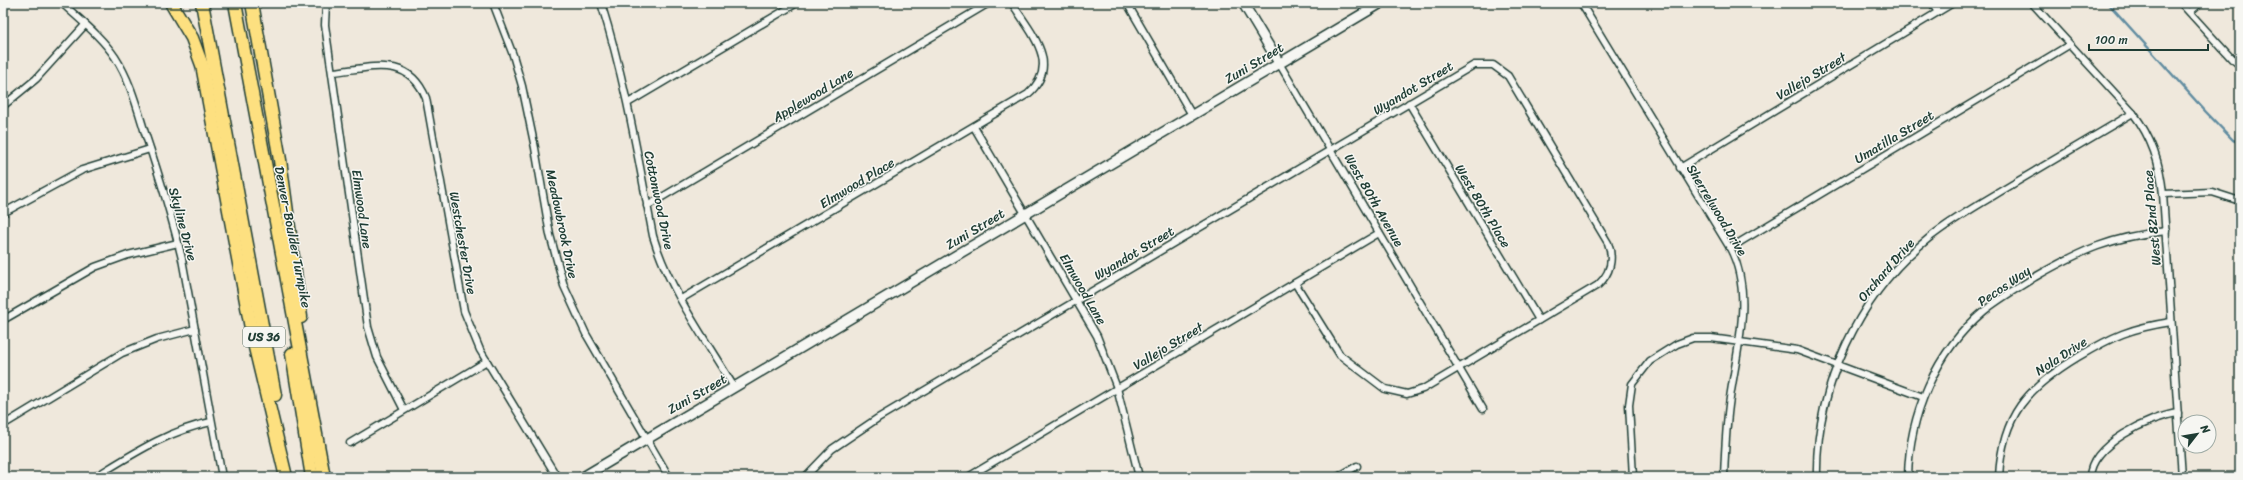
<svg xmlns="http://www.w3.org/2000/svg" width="2243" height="480" font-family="Sriracha,sans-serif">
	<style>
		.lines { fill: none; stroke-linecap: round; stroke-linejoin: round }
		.stream { stroke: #608ca0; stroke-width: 2.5 }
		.street-casing { stroke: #1f3d34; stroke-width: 9 }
		.secondary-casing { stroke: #1f3d34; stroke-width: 12 }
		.highway-casing { stroke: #1f3d34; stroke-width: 15 }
		.street { stroke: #f6f6f2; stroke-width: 6 }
		.secondary { stroke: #f6f6f2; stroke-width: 9 }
		.highway { stroke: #fde080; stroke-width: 12 }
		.labels { text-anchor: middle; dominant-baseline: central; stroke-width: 3; stroke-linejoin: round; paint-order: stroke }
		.shield { fill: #f6f6f2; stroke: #60746d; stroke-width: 1 }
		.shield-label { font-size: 12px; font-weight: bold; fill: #1f3d34 }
		.street-label { font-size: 13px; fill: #1f3d34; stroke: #f6f6f2 }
	</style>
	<rect width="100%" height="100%" fill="#efe8dc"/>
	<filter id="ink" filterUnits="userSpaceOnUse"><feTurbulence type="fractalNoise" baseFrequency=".025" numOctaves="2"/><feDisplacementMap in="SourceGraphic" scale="8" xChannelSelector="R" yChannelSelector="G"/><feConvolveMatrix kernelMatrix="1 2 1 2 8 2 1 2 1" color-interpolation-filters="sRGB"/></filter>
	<g filter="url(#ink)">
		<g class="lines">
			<polyline class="stream" points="2108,3 2206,112 2233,140 2240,143"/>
			<g class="street-casing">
				<g id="street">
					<path d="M62 3C80 20 101 36 115 57 130 80 137 107 145 133 159 175 172 217 182 259L222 477"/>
					<polyline points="326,3 325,25 368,327 377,357 404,410"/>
					<polyline points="493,3 513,55 522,86 535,148 550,235 564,286 586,334 669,477"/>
					<path d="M601 3C625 79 638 157 653 236 669 290 705 339 734 387"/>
					<polyline points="1127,3 1192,115"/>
					<path d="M1581 3 1730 248C1754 293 1737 349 1730 398 1726 424 1725 450 1724 477"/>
					<polyline points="1932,3 1938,12"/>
					<path d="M2032 3 2133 113C2152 138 2160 163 2163 194L2182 477"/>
					<polyline points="2181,3 2232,59 2240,65"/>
					<polyline points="2190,12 2200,3"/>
					<polyline points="1279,63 1483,409"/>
					<path d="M333 72C371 68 408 54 426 98L464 311 480 350 557 477"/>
					<polyline points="628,103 797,3"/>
					<polyline points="1409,103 1539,320"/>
					<polyline points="3,106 36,79 85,25"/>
					<polyline points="974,127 1097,336 1117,388 1139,477"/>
					<polyline points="1680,168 1953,3"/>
					<polyline points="2163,194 2212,192 2240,201"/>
					<polyline points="647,206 989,3"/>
					<polyline points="3,213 82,170 150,149"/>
					<polyline points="1730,248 2069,45"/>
					<path d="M681 299 1028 94C1062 64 1030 32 1012 3"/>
					<polyline points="3,320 95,267 128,255 178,243"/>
					<polyline points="3,425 122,353 157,339 195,329"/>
					<polyline points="350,443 487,361"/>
					<path d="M95 477C133 454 167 431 211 422"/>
					<path d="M805 477 832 449 878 418 1474 65H1493L1508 76 1608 243C1614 259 1610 274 1598 285L1423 389 1407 394 1385 389 1340 355 1295 283"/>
					<polyline points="968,477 1379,233"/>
					<polyline points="1338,477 1357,466"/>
					<polyline points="1633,477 1629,405 1632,384 1650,361 1677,344 1693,338 1711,338 1797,350 1923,397"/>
					<path d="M1817 477C1815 388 1859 293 1929 238 1955 217 1985 201 2013 184 2053 160 2093 137 2133 113"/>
					<path d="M1908 477C1909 415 1936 351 1984 311 2000 298 2018 288 2035 277 2082 250 2111 237 2166 231"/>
					<path d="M1999 477C2002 415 2027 388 2078 357 2113 336 2131 328 2171 322"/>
					<path d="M2090 477C2091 444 2150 417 2178 413"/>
				</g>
			</g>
			<g class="secondary-casing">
				<g id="secondary">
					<polyline points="1243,3 1279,63"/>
					<polyline points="583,477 1381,3"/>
				</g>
			</g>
			<g class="highway-casing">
				<g id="highway">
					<polyline points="171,3 192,38 202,65 253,339 286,477"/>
					<polyline points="202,3 275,395"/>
					<polyline points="235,3 324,477"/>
					<polyline points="252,3 280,160 301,317"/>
					<polyline points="292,354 312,477"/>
				</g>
			</g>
			<use href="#street" class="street"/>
			<use href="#secondary" class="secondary"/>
			<use href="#highway" class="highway"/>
		</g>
	</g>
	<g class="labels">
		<rect class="shield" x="243" y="327" width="42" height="20" rx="3"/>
		<g class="shield-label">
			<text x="264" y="337">US 36</text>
		</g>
		<g class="street-label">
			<text transform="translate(1254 63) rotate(-31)">Zuni Street</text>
			<text transform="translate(1811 76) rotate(-31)">Vallejo Street</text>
			<text transform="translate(1413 88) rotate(-31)">Wyandot Street</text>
			<text transform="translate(813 95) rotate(-31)">Applewood Lane</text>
			<text transform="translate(1894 137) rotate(-31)">Umatilla Street</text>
			<text transform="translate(857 183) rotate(-31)">Elmwood Place</text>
			<text transform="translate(659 200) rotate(78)">Cottonwood Drive</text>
			<text transform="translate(1374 200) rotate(60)">West 80th Avenue</text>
			<text transform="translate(1483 206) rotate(59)">West 80th Place</text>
			<text transform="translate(362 209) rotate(82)">Elmwood Lane</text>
			<text transform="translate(1717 210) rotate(59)">Sherrelwood Drive</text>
			<text transform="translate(2152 218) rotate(-95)">West 82nd Place</text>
			<text transform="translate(183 224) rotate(75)">Skyline Drive</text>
			<text transform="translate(562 224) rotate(78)">Meadowbrook Drive</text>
			<text transform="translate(975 229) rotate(-31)">Zuni Street</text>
			<text transform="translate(293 237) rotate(79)">Denver–Boulder Turnpike</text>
			<text transform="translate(463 243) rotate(80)">Westchester Drive</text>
			<text transform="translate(1134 253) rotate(-31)">Wyandot Street</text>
			<text transform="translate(1886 270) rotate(-49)">Orchard Drive</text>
			<text transform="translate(2004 286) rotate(-34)">Pecos Way</text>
			<text transform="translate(1083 289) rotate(60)">Elmwood Lane</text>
			<text transform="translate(1168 346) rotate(-31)">Vallejo Street</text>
			<text transform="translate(2061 356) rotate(-33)">Nola Drive</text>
			<text transform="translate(697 394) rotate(-30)">Zuni Street</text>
		</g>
	</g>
	<rect width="2243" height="480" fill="none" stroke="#f6f6f2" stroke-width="16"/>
	<rect x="8" y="8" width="2227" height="464" fill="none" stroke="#1f3d34" stroke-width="1.5" filter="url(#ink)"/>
	<g transform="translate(2197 434) rotate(59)"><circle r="19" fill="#f6f6f2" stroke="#a0aca6"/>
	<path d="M0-3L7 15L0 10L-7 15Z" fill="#1f3d34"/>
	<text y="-6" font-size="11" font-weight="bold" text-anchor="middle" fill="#1f3d34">N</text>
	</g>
	<path d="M2089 44v6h119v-6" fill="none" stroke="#1f3d34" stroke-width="2"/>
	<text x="2095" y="44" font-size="12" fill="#1f3d34" stroke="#f6f6f2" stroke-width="3" paint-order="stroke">100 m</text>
</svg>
